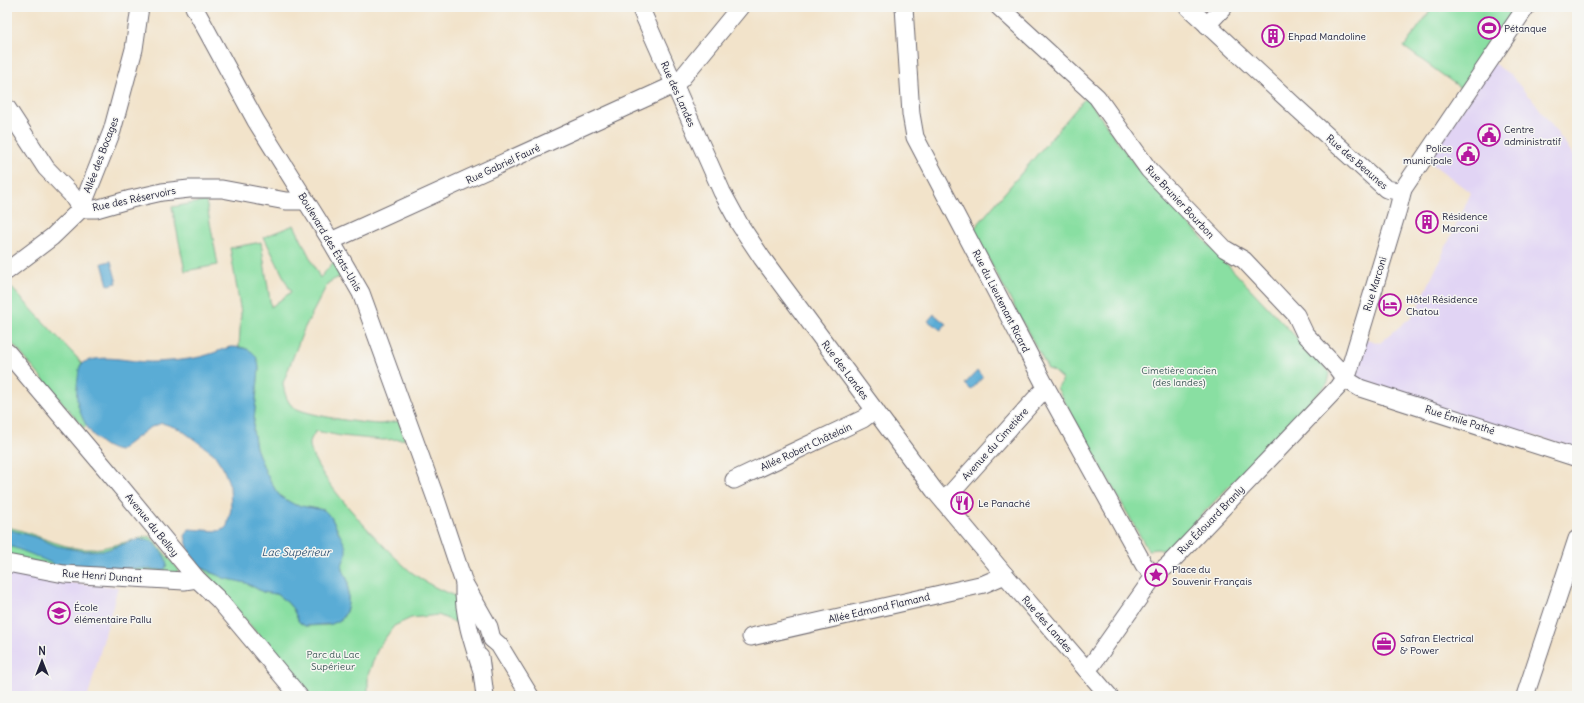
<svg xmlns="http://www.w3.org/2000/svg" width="1584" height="703" font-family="Delius,sans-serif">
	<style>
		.built { fill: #e1d4f4 }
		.green { fill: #89dfa2; stroke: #56806e }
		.water { fill: #5aacd5; stroke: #3e6788 }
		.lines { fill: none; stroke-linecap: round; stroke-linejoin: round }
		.minor-casing { stroke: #6b666d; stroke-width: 19 }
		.minor { stroke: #fff; stroke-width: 17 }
		.labels { text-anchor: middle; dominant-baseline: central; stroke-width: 3; stroke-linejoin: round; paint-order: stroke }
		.poi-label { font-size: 10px; fill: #22223b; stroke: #f6f6f2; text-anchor: start }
		.street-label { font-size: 10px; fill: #22223b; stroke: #f6f6f2 }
		.park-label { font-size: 10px; fill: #415b5a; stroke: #f6f6f2 }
		.water-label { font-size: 11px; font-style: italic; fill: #385979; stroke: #f6f6f2 }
	</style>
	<rect width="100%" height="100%" fill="#f6f6f2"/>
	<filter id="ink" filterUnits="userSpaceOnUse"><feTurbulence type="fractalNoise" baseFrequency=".025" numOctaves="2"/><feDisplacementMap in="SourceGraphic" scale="8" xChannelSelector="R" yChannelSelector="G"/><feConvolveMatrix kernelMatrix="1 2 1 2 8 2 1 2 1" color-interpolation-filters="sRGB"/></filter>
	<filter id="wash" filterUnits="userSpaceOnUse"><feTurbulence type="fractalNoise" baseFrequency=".012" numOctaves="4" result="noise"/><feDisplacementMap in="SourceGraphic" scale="16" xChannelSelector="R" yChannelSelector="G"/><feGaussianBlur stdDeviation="0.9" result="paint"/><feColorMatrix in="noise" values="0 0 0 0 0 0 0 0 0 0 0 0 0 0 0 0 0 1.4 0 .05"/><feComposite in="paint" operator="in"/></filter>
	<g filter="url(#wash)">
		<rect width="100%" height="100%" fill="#f2e3ca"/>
		<g class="built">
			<polygon points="1493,63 1511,75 1529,97 1531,97 1577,160 1577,448 1360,387 1348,378 1362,338 1380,343 1412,316 1419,305 1471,193 1427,160"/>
			<polygon points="7,572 64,582 118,587 88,696 71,695 7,696"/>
		</g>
		<g class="green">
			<polygon points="1433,7 1510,7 1515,11 1462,89 1404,47"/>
			<polygon points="1086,97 1140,172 1330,373 1328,383 1167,551 1157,549 1148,550 1057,388 1062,382 1062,379 1052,370 1048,369 973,230"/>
			<polygon points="206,201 218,265 185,271 172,207"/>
			<path d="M294 225 320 278 336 259 345 276 337 278 328 283 304 329 283 383C284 391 286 400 292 406 302 415 366 424 381 424 387 423 393 422 399 421L405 439 383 440 341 436 316 431C314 434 311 438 310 442 307 470 388 552 410 571 424 582 439 590 455 596L462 625 438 615 411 618 394 626 378 648 368 675V696H310L201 567 212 573 246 583 263 592 276 594 287 602 293 609 299 622 305 626 329 625 334 623 342 619 346 612 348 604V581L343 570 339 533 331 517 324 510 295 505 281 497 276 491 266 473 256 448 253 430 259 369C258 357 251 348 239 347L241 313 230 248 261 242 271 307 291 292 264 237Z"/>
			<polygon points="7,283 82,363 80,366 78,405 87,425 84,428 7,337"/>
			<path d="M7 527C33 532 57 547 84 549 106 550 128 540 150 536L178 569 177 574 50 565 7 555Z"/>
		</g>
		<g class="water">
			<polygon points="111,261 117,283 108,285 102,263"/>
			<polygon points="934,314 946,324 941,330 928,321"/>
			<path d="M230 347C247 347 258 350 259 369L253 430 256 448 266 473 276 491 281 497 295 505 324 510 331 517 346 547V555L342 565 343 570 348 581V604L345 614 340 620 332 624 305 626 299 622 293 609 287 602 276 594 263 592 246 583 223 578 201 567 189 552 185 536 189 529 218 531 224 529 227 526 231 509 230 486 223 468 214 454 180 429 162 423 149 428 119 451C96 447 81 422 77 400 76 393 77 386 78 378 79 372 78 366 84 362 108 353 131 363 155 362 171 361 191 360 207 355 215 353 222 349 230 347Z"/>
			<polygon points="977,371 983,377 971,390 965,384"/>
			<path d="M7 529 38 538 57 546 83 551 106 550 139 539 152 541C158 549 171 559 165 569L161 570 130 568 113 569 56 565 31 554 7 545Z"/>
		</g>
	</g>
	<g filter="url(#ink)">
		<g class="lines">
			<g class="minor-casing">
				<g id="minor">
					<polyline points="194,7 256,121 331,241 361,293 436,499 464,583 489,627 492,639"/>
					<polyline points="640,7 722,192 740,225 762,258 934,490 1005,575 1109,696"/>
					<polyline points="904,7 911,114 915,137 1046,387 1144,565 1155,575"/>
					<polyline points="999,7 1097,97 1149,170 1225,249 1244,260 1296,315 1305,334 1336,367 1345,379 1360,388 1577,458"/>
					<polyline points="1188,7 1299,110 1386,189 1398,191 1403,189 1526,7"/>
					<polyline points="1207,25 1224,7"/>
					<polyline points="7,108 46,168 71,194 81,209"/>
					<polyline points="81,209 96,209 131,199 162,192 189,189 222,189 286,201 305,201"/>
					<polyline points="331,241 674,85 681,79 740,7"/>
					<polyline points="7,271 52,237 81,209 112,131 134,49 140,7"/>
					<polyline points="7,352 106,469 197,579 218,599 299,696"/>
					<polyline points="734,480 863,419 875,410"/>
					<polyline points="944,501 1046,387"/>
					<polyline points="7,563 64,574 184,581 197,579"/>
					<path d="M464 585C463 614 472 641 481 668"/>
					<polyline points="751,637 984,584 1005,575"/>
					<polyline points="492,639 499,645 530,696"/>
					<polyline points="480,657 485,696"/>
					<polyline points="1086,669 1093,663 1155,575 1168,565 1338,387 1349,371 1398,209 1403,189"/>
					<polyline points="1525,696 1577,539"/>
				</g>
			</g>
			<use href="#minor" class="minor"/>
		</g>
	</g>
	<defs>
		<g id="stadium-ring" transform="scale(1.15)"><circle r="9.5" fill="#f6f6f2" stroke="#b5179e" stroke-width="1.5"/><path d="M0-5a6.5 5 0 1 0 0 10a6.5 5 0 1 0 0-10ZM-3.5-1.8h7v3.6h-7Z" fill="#b5179e"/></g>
		<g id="building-ring" transform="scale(1.15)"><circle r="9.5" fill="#f6f6f2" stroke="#b5179e" stroke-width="1.5"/><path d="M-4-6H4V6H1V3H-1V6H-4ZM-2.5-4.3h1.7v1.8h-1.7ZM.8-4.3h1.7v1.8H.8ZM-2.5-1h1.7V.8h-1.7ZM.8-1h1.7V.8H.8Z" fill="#b5179e"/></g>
		<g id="civic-ring" transform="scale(1.15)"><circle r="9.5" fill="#f6f6f2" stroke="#b5179e" stroke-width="1.5"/><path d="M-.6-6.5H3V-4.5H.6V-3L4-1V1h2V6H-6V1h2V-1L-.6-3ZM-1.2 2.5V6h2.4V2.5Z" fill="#b5179e"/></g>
		<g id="hotel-ring" transform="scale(1.15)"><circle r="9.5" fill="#f6f6f2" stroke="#b5179e" stroke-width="1.5"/><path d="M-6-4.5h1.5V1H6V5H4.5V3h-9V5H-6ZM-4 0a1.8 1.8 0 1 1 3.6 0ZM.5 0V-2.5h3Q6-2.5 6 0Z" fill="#b5179e"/></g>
		<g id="restaurant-ring" transform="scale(1.15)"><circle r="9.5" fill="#f6f6f2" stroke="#b5179e" stroke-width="1.5"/><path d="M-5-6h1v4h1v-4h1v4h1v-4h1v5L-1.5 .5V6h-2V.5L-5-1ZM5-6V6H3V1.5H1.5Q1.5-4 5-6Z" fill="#b5179e"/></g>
		<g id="sight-ring" transform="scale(1.15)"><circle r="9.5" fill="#f6f6f2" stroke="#b5179e" stroke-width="1.5"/><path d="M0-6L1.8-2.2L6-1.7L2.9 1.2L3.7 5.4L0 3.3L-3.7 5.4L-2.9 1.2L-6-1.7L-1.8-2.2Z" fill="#b5179e"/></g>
		<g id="school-ring" transform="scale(1.15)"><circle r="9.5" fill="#f6f6f2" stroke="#b5179e" stroke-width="1.5"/><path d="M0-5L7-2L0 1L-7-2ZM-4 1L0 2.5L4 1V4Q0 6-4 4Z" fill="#b5179e"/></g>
		<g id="office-ring" transform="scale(1.15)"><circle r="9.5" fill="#f6f6f2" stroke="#b5179e" stroke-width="1.5"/><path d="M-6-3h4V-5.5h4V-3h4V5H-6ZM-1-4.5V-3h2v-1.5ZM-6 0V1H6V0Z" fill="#b5179e"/></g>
	</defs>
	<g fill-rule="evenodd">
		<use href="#stadium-ring" x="1489" y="28"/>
		<use href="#building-ring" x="1273" y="36"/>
		<use href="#civic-ring" x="1489" y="135"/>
		<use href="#civic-ring" x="1468" y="154"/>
		<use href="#building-ring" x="1427" y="222"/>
		<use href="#hotel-ring" x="1390" y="305"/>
		<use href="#restaurant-ring" x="962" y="503"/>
		<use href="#sight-ring" x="1156" y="575"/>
		<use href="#school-ring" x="59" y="613"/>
		<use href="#office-ring" x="1384" y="644"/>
	</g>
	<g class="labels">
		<g class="poi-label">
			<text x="1504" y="28">Pétanque</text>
			<text x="1288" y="36">Ehpad Mandoline</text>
			<text x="1504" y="129">Centre<tspan x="1504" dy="12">administratif</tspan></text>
			<text x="1452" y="148" text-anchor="end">Police<tspan x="1452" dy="12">municipale</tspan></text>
			<text x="1442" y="216">Résidence<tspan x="1442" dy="12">Marconi</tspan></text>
			<text x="1406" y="299">Hôtel Résidence<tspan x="1406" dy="12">Chatou</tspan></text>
			<text x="978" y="503">Le Panaché</text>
			<text x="1172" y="569">Place du<tspan x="1172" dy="12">Souvenir Français</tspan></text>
			<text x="74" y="607">École<tspan x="74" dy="12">élémentaire Pallu</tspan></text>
			<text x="1400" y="638">Safran Electrical<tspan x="1400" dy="12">&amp; Power</tspan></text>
		</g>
		<g class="street-label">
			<text transform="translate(678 94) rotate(66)">Rue des Landes</text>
			<text transform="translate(101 155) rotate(-69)">Allée des Bocages</text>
			<text transform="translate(1357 162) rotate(41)">Rue des Beaunes</text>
			<text transform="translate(503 164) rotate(-25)">Rue Gabriel Fauré</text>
			<text transform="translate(134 199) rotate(-12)">Rue des Réservoirs</text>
			<text transform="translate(1180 202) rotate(47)">Rue Brunier Bourbon</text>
			<text transform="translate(330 242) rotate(59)">Boulevard des États-Unis</text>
			<text transform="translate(1375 284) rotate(-73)">Rue Marconi</text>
			<text transform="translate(1001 301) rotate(63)">Rue du Lieutenant Ricard</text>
			<text transform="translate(845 370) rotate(53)">Rue des Landes</text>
			<text transform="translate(1460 420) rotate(18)">Rue Émile Pathé</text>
			<text transform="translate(995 444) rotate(-48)">Avenue du Cimetière</text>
			<text transform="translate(806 447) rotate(-25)">Allée Robert Châtelain</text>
			<text transform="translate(1211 520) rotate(-46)">Rue Édouard Branly</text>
			<text transform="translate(152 525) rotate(51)">Avenue du Belloy</text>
			<text transform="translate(102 576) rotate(4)">Rue Henri Dunant</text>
			<text transform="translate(879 608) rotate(-13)">Allée Edmond Flamand</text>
			<text transform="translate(1047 624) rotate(49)">Rue des Landes</text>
		</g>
		<g class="park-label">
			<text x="1179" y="370">Cimetière ancien<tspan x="1179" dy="12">(des landes)</tspan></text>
			<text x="333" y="654">Parc du Lac<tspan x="333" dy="12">Supérieur</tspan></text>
		</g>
		<g class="water-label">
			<text x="296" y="552">Lac Supérieur</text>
		</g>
	</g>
	<rect width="1584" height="703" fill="none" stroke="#f6f6f2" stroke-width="24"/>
	<g transform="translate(42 661)" stroke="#f6f6f2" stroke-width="3" paint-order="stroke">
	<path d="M0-3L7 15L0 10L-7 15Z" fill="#22223b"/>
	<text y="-6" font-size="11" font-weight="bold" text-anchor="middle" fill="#22223b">N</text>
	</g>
</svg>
